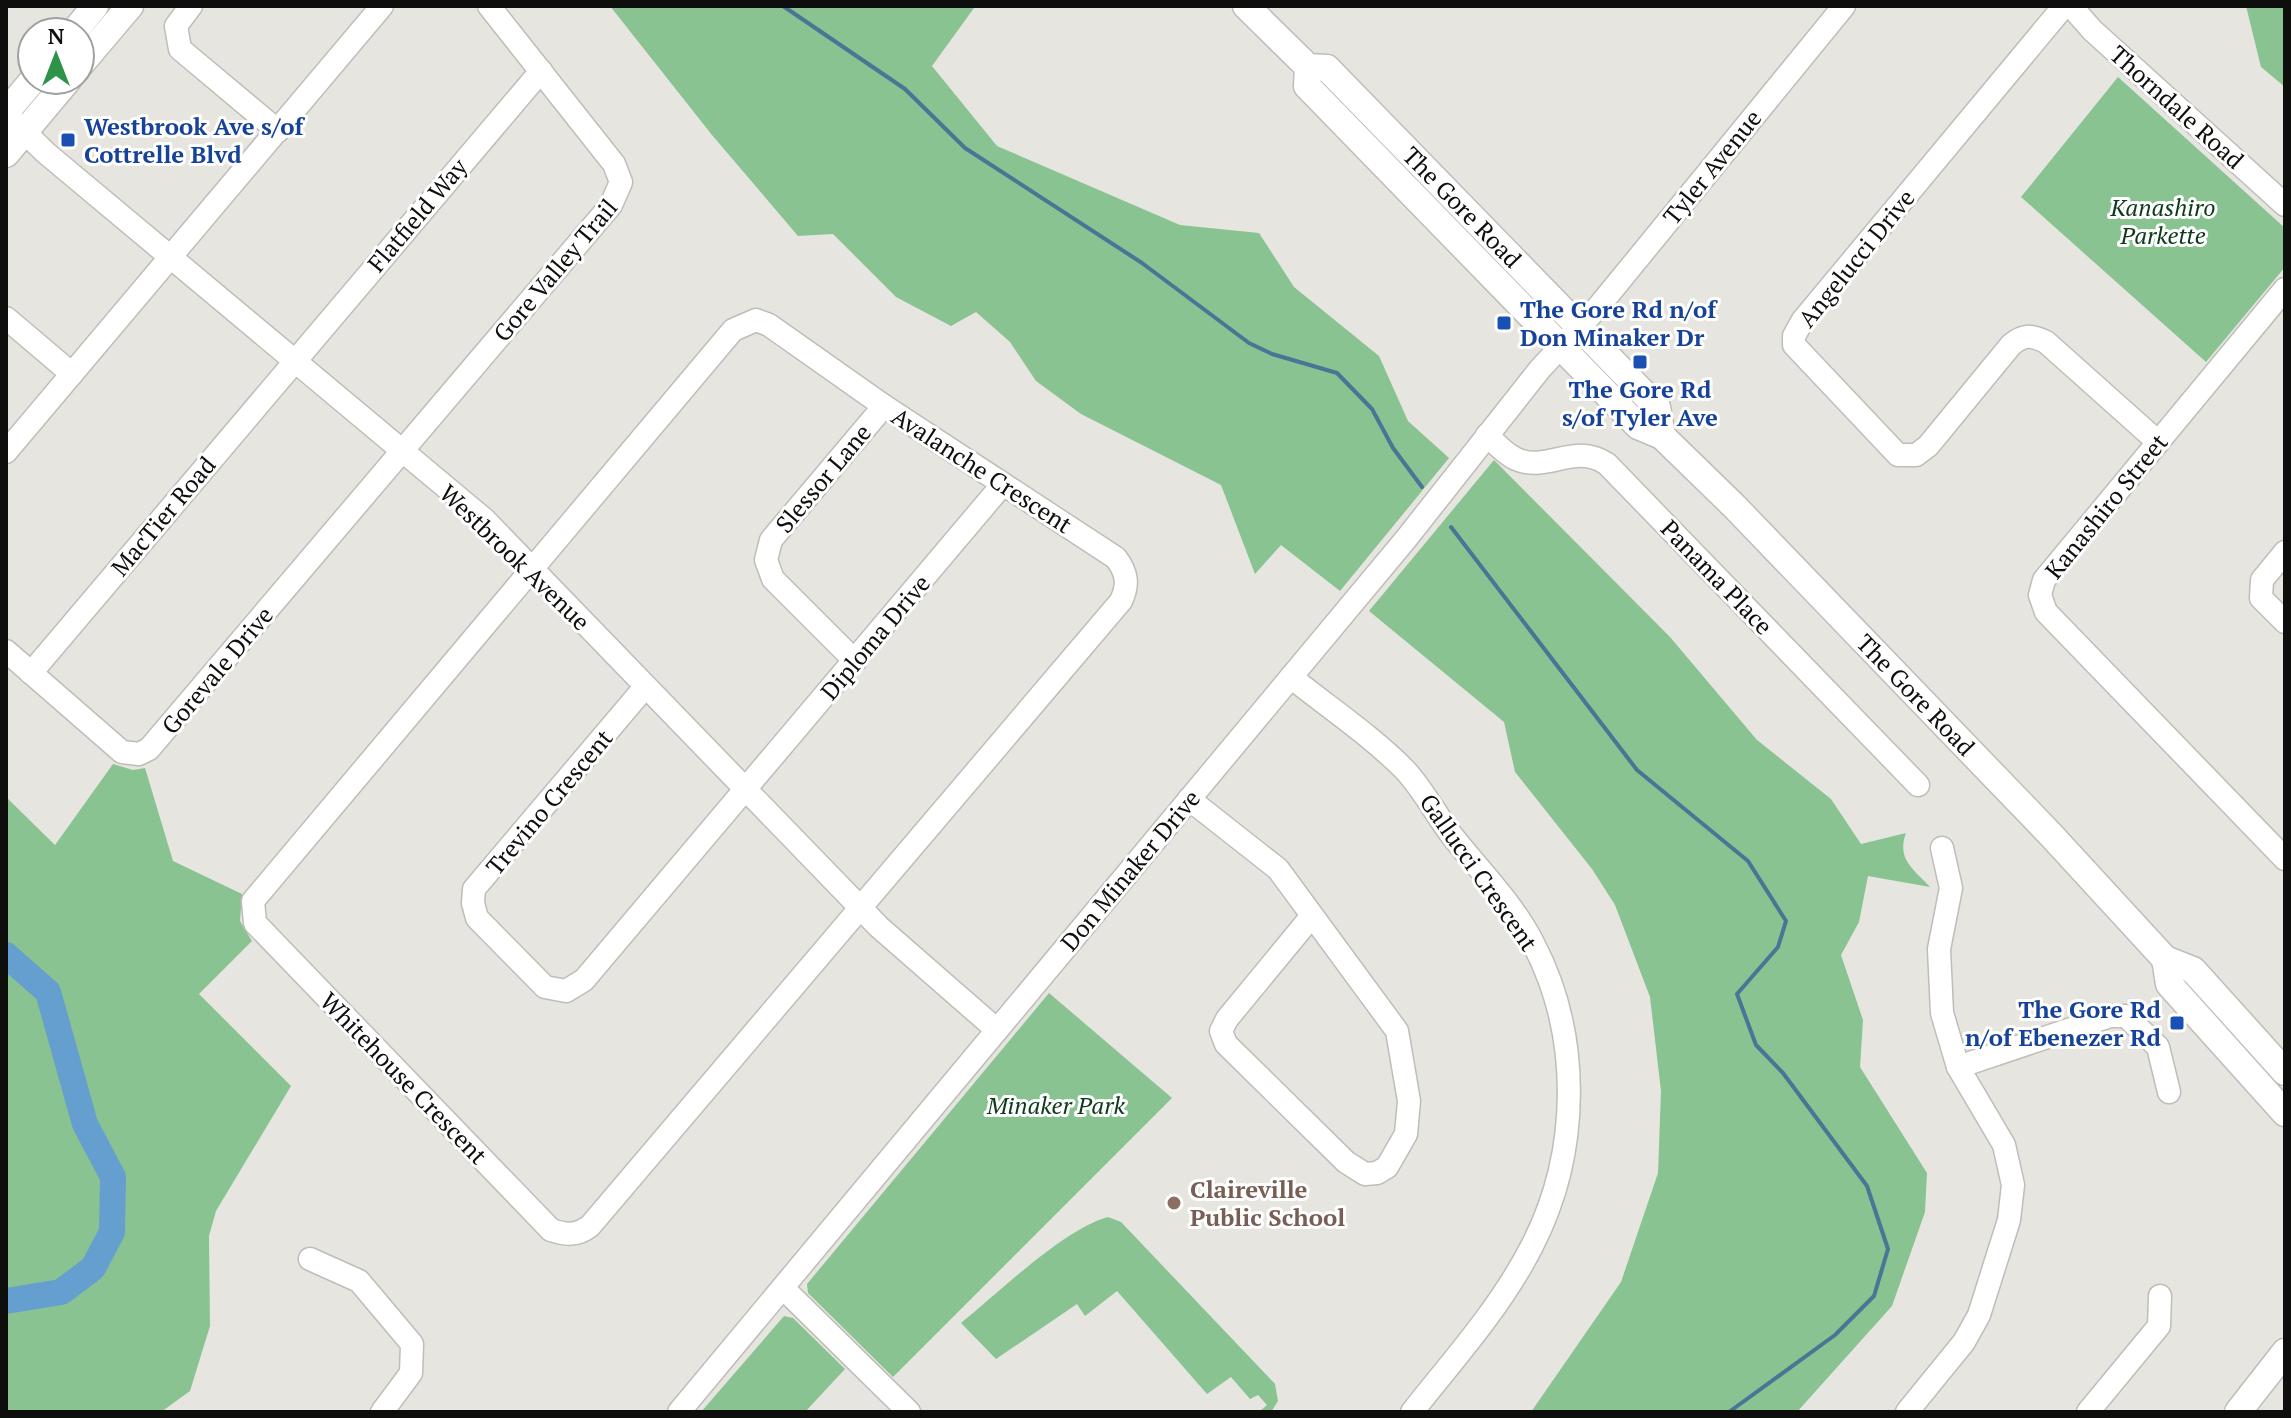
<svg xmlns="http://www.w3.org/2000/svg" width="2291" height="1418" font-family="'PT Serif',serif">
	<style>
		.green { fill: #89c392 }
		.lines { fill: none; stroke-linecap: round; stroke-linejoin: round }
		.stream { stroke: #4b7495; stroke-width: 4 }
		.river { stroke: #659fd0; stroke-width: 26 }
		.minor-casing { stroke: #bfbdb7; stroke-width: 25 }
		.major-casing { stroke: #bfbdb7; stroke-width: 29 }
		.minor { stroke: #fff; stroke-width: 22 }
		.major { stroke: #fff; stroke-width: 26 }
		.transit-dot { fill: #1a4fb4; stroke: #fff; stroke-width: 3 }
		.education-dot { fill: #8d6e63; stroke: #fff; stroke-width: 3 }
		.labels { text-anchor: middle; dominant-baseline: central; stroke-width: 6; stroke-linejoin: round; paint-order: stroke }
		.street-label { font-size: 24px; fill: #0e0e0c; stroke: #fff }
		.transit-label { font-size: 24px; font-weight: bold; fill: #164399; stroke: #fff; text-anchor: start }
		.park-label { font-size: 24px; font-style: italic; fill: #0d3a1a; stroke: #fff }
		.education-label { font-size: 24px; font-weight: bold; fill: #785e54; stroke: #fff; text-anchor: start }
	</style>
	<rect width="100%" height="100%" fill="#e7e5df"/>
	<g class="green">
		<polygon points="610,6 971,6 974,8 932,66 997,146 1180,225 1259,233 1294,287 1379,356 1408,421 1449,458 1340,591 1281,545 1255,574 1221,485 1081,414 1036,381 1010,342 976,312 951,326 896,297 833,234 798,236 712,135"/>
		<polygon points="2246,6 2285,6 2285,87 2261,67"/>
		<polygon points="2118,77 2285,228 2285,267 2206,362 2021,197"/>
		<path d="M1494 460 1670 637 1757 740 1831 799 1861 844 1906 833C1896 860 1915 870 1930 887L1868 876 1859 922 1841 955 1863 1020 1860 1067 1927 1173 1925 1212 1892 1306 1797 1412H1531L1621 1282 1658 1173 1661 1091 1650 997 1615 905 1592 869 1515 772 1504 722 1369 611Z"/>
		<polygon points="113,764 133,770 145,768 173,861 242,894 240,921 252,941 199,994 291,1086 216,1211 209,1236 210,1326 190,1391 161,1412 6,1412 6,797 55,845"/>
		<polygon points="1049,993 1172,1098 893,1377 808,1293 807,1284"/>
		<path d="M1108 1217 1121 1222 1275 1384 1278 1401 1271 1412H1259L1267 1405 1258 1395 1250 1399 1231 1377 1207 1394 1117 1291 1085 1316 1077 1304 996 1359 961 1323C998 1293 1064 1229 1108 1217Z"/>
		<polygon points="784,1316 793,1318 845,1369 805,1412 701,1412"/>
	</g>
	<g class="lines">
		<g class="stream">
			<polyline points="783,6 905,89 965,148 1142,263 1249,343 1272,354 1337,373 1372,409 1393,448 1422,487"/>
			<polyline points="1451,527 1637,770 1748,861 1786,921 1778,947 1737,994 1756,1045 1783,1073 1867,1186 1888,1249 1874,1296 1835,1335 1729,1412"/>
		</g>
		<polyline class="river" points="6,955 48,992 85,1124 113,1177 112,1232 93,1268 61,1292 6,1301"/>
		<g class="minor-casing">
			<g id="minor">
				<polyline points="191,6 176,26 180,49 278,131"/>
				<path d="M2064 6 1803 320 1794 336V345L1898 455H1916L1928 446 2011 345C2024 334 2031 335 2046 342L2158 442"/>
				<polyline points="2071,6 2092,30 2285,205"/>
				<polyline points="12,120 46,153 484,519 879,927 997,1030"/>
				<polyline points="2285,289 2044,580 2040,595 2046,612 2285,859"/>
				<polyline points="6,318 72,374"/>
				<path d="M756 320 769 325 884 406 1116 558C1127 573 1129 584 1121 601L590 1226C577 1236 566 1235 551 1230L255 923 253 901 733 330Z"/>
				<path d="M1487 435C1495 443 1505 454 1516 459 1548 473 1574 442 1607 464L1918 785"/>
				<polyline points="6,452 382,6"/>
				<polyline points="2285,552 2262,580 2261,598 2285,622"/>
				<polyline points="6,651 122,752 139,754 149,749 611,205 621,182 614,164 489,6"/>
				<polyline points="855,661 773,579 766,560 771,540 884,406"/>
				<polyline points="31,673 541,71"/>
				<path d="M1291 677C1328 707 1370 735 1404 769 1423 789 1436 815 1453 837 1480 871 1514 905 1533 943 1582 1036 1580 1153 1532 1246 1501 1307 1454 1359 1412 1412"/>
				<polyline points="645,687 474,889 473,903 477,918 545,987 566,991 584,980 1003,484"/>
				<polyline points="1189,799 1278,869 1397,1031 1409,1101 1406,1134 1387,1167 1377,1173 1365,1174 1346,1162 1226,1044 1221,1031 1227,1019 1311,917"/>
				<polyline points="1958,1067 2110,1016 2126,1016 2158,1047 2169,1092"/>
				<polyline points="310,1259 359,1281 412,1344 411,1373 382,1412"/>
				<polyline points="783,1288 909,1412"/>
				<polyline points="679,1412 1406,539 1540,369 1599,306 1844,6"/>
				<polyline points="1907,1412 1964,1342 1979,1315 2009,1220 2013,1185 2004,1145 1958,1067 1942,1013 1939,949 1951,888 1942,848"/>
				<polyline points="2088,1412 2159,1326 2160,1296"/>
			</g>
		</g>
		<g class="major-casing">
			<g id="major">
				<path id="s1" d="M1246 6 1308 67 1327 68 1657 407 1662 436"/>
				<polyline points="74,32 95,6"/>
				<polyline points="80,65 130,6"/>
				<path id="s2" d="M1308 67 1307 86 1638 426 1662 436 1734 506 2051 835 2165 959 2193 970 2285 1072"/>
				<polyline points="6,112 33,80"/>
				<polyline points="6,154 68,80"/>
				<polyline points="2165,959 2169,984 2285,1113"/>
				<polyline points="2238,1412 2285,1352"/>
			</g>
		</g>
		<use href="#minor" class="minor"/>
		<use href="#major" class="major"/>
	</g>
	<g class="transit-dot">
		<rect x="60" y="132" width="16" height="16" rx="4"/>
		<rect x="1496" y="315" width="16" height="16" rx="4"/>
		<rect x="1632" y="354" width="16" height="16" rx="4"/>
		<rect x="2169" y="1015" width="16" height="16" rx="4"/>
	</g>
	<circle class="education-dot" cx="1174" cy="1203" r="8"/>
	<g class="labels">
		<g class="street-label">
			<text transform="translate(2177 107) rotate(42)">Thorndale Road</text>
			<text transform="translate(1712 167) rotate(-51)">Tyler Avenue</text>
			<text stroke="none"><textPath href="#s1" startOffset="300">The Gore Road</textPath></text>
			<text transform="translate(417 215) rotate(-50)">Flatfield Way</text>
			<text transform="translate(1856 258) rotate(-51)">Angelucci Drive</text>
			<text transform="translate(555 270) rotate(-50)">Gore Valley Trail</text>
			<text transform="translate(982 470) rotate(33)">Avalanche Crescent</text>
			<text transform="translate(823 478) rotate(-50)">Slessor Lane</text>
			<text transform="translate(2106 506) rotate(-51)">Kanashiro Street</text>
			<text transform="translate(163 516) rotate(-50)">MacTier Road</text>
			<text transform="translate(515 557) rotate(44)">Westbrook Avenue</text>
			<text transform="translate(1717 577) rotate(46)">Panama Place</text>
			<text transform="translate(875 637) rotate(-50)">Diploma Drive</text>
			<text transform="translate(217 670) rotate(-50)">Gorevale Drive</text>
			<text stroke="none"><textPath href="#s2" startOffset="882">The Gore Road</textPath></text>
			<text transform="translate(549 802) rotate(-50)">Trevino Crescent</text>
			<text transform="translate(1130 870) rotate(-50)">Don Minaker Drive</text>
			<text transform="translate(1479 872) rotate(55)">Gallucci Crescent</text>
			<text transform="translate(404 1078) rotate(46)">Whitehouse Crescent</text>
		</g>
		<g class="transit-label">
			<text x="84" y="126">Westbrook Ave s/of<tspan x="84" dy="28">Cottrelle Blvd</tspan></text>
			<text x="1520" y="309">The Gore Rd n/of<tspan x="1520" dy="28">Don Minaker Dr</tspan></text>
			<text x="1640" y="389" text-anchor="middle">The Gore Rd<tspan x="1640" dy="28">s/of Tyler Ave</tspan></text>
			<text x="2161" y="1009" text-anchor="end">The Gore Rd<tspan x="2161" dy="28">n/of Ebenezer Rd</tspan></text>
		</g>
		<g class="park-label">
			<text x="2163" y="207">Kanashiro<tspan x="2163" dy="28">Parkette</tspan></text>
			<text x="1056" y="1105">Minaker Park</text>
		</g>
		<g class="education-label">
			<text x="1190" y="1189">Claireville<tspan x="1190" dy="28">Public School</tspan></text>
		</g>
	</g>
	<rect width="2291" height="1418" fill="none" stroke="#0e0e0c" stroke-width="16"/>
	<g transform="translate(56 56)"><circle r="38" fill="#ffffff" stroke="#9f9f9e" stroke-width="2"/>
	<path d="M0-6L14 30L0 20L-14 30Z" fill="#2c9349"/>
	<text y="-12" font-size="22" font-weight="bold" text-anchor="middle" fill="#0e0e0c">N</text>
	</g>
</svg>
